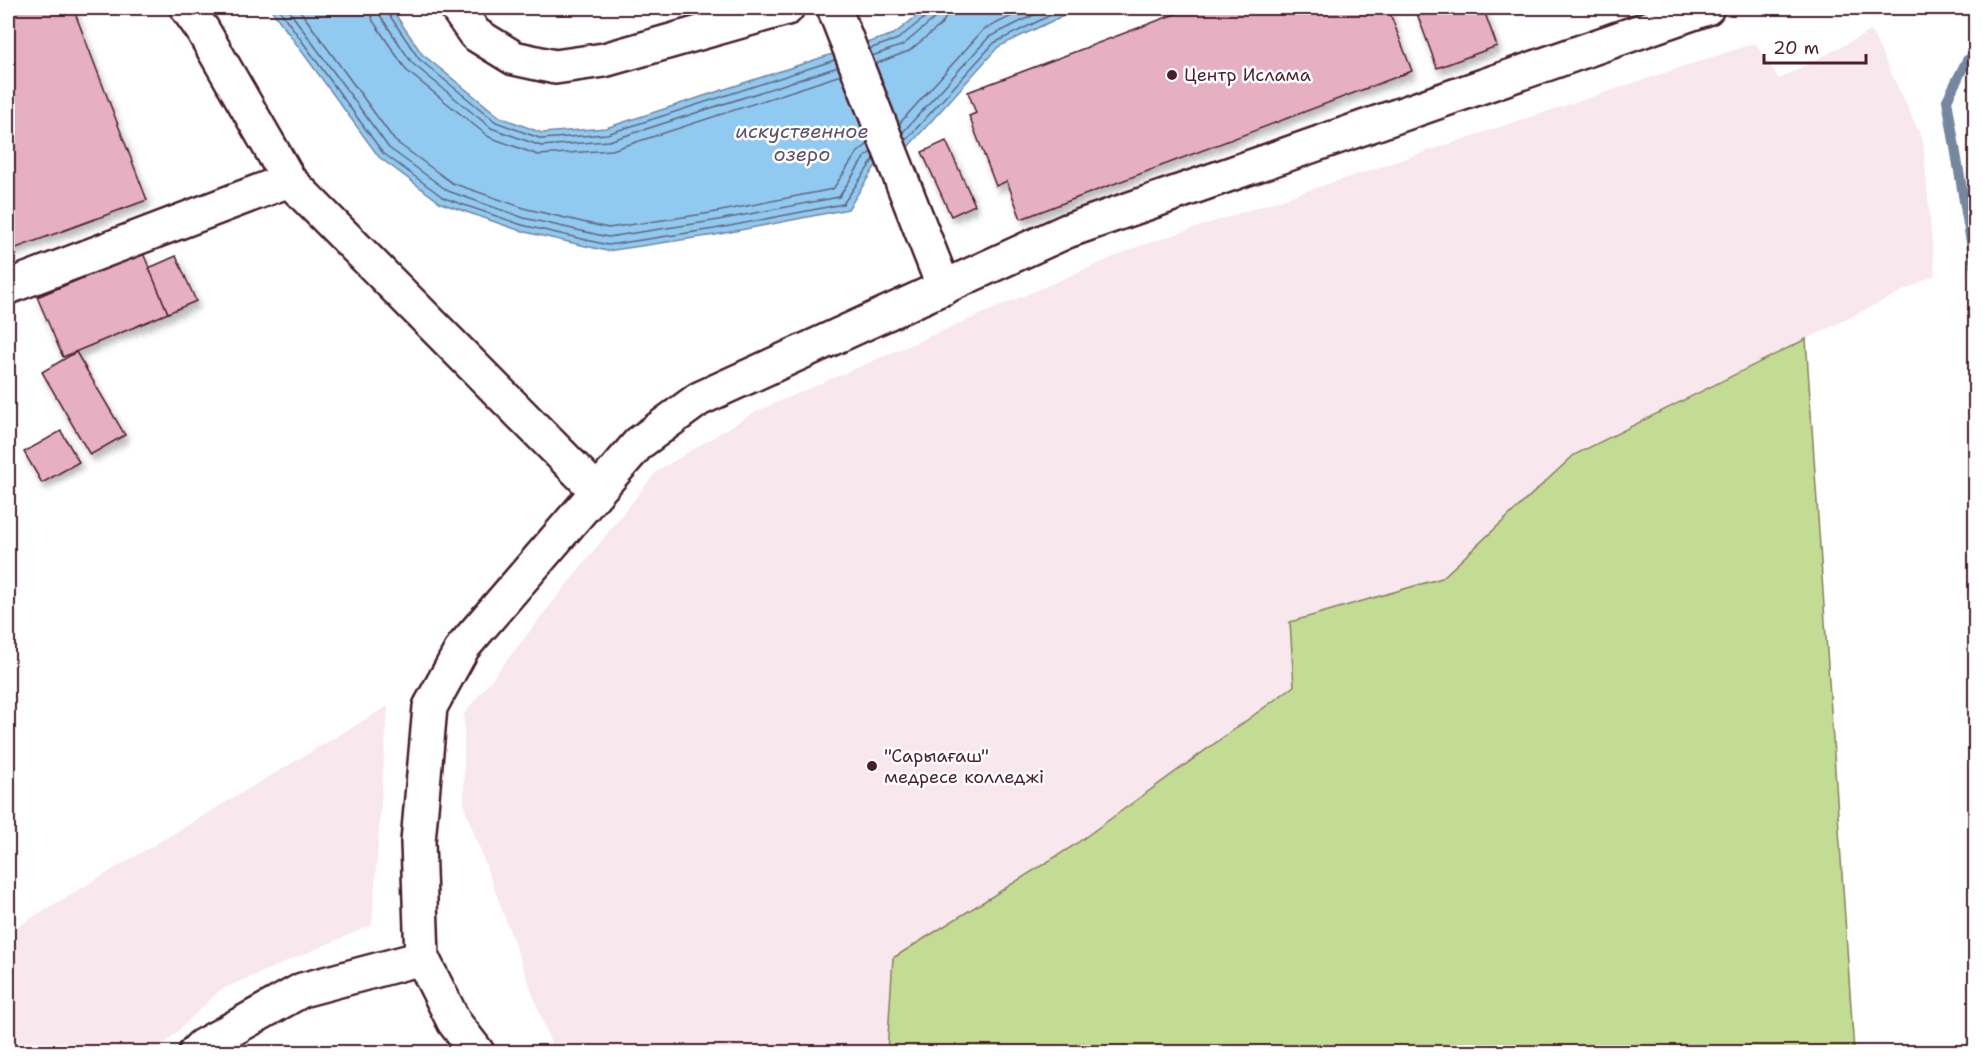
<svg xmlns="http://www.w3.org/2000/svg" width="1983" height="1060" font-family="'Shantell Sans',sans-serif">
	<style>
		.built { fill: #f8e7ed }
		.green { fill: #c3dc93; stroke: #867e5f; stroke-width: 1.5 }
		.water { fill: #90caf0; stroke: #7486a1; stroke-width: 1.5 }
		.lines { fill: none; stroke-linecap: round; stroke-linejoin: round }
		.shore { stroke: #66637a; stroke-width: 1.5 }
		.stream { stroke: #7486a1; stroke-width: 10 }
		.building { fill: #e7afc2; stroke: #4a1f2b; stroke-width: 1.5; filter: url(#shadow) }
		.minor-casing { stroke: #4a1f2b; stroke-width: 38 }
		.minor { stroke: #fff; stroke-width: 33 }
		.poi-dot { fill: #4a1f2b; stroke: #fff; stroke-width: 2 }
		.labels { text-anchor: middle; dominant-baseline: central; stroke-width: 5; stroke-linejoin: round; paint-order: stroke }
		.poi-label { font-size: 18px; fill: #4a1f2b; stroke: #fff; text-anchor: start }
		.water-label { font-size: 20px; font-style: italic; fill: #5f5266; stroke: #fff }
	</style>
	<defs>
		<filter id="shadow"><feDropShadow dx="3.5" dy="6" stdDeviation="3" flood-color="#0004"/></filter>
	</defs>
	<rect width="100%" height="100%" fill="#fff"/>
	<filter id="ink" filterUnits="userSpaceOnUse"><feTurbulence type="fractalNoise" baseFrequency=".0167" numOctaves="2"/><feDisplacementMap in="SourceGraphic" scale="12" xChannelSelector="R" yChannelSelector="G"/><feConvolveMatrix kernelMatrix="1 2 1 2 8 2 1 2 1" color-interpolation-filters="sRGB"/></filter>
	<g filter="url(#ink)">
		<g class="built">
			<polygon points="1871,31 1923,140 1935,275 1574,455 1442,578 1290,622 1294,686 1073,846 893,958 887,1052 554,1052 464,806 464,714 657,471 757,411 1137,247 1755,43 1779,79"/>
			<polygon points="388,706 372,925 220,990 156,1052 8,1052 8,932"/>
		</g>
		<polygon class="green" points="1806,339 1854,1052 887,1052 893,958 1073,846 1294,686 1290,622 1442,578 1574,455"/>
		<polygon class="water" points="270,8 391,8 422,54 500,117 542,133 606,128 894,34 927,8 1079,8 998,47 908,147 876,165 848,209 715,235 607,251 521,231 441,203 379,157"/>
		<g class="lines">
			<g class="shore">
				<polyline points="278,8 383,153 444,198 522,225 608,245 714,229 843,204 874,159"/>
				<polyline points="287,8 389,148 448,191 524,218 608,237 713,221 839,197 864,158 871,152"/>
				<polyline points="298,8 395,141 452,183 527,209 608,228 711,213 833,189 857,153 868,144"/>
				<polyline points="370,8 373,21 407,71 489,137 538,155 612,150 841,75"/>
				<polyline points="379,8 381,17 412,63 491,128 541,146 609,141 838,67"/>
				<polyline points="387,8 388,13 419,59 496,122 542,139 607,134 835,60"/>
				<polyline points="869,49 898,39 928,15 930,8"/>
				<polyline points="872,56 903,45 934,19 938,8"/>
				<polyline points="875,64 909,51 941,25 946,17 947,8"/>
				<polyline points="899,124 983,30 1028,8"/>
				<polyline points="902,133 989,37 1048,8"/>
				<polyline points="905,141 994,43 1065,8"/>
			</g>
			<polyline class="stream" points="1976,55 1967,60 1947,100 1976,272"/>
		</g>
		<g class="building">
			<polygon points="8,8 73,8 147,200 8,251"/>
			<polygon points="1191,8 1388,8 1412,71 1021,219 1007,181 996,186 969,116 976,113 968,92"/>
			<polygon points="1425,8 1483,8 1497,46 1437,68 1416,11"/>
			<polygon points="946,141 975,205 951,216 922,152"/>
			<polygon points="143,253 168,313 63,357 37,297"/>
			<polygon points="176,256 196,301 168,313 149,268"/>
			<polygon points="76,352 125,435 90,455 42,372"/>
			<polygon points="61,431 79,462 42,483 24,452"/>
		</g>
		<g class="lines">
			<g class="minor-casing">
				<g id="minor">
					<polyline points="187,8 202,29 289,180 597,491"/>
					<polyline points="457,8 475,34 514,58 555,67 604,60 787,8"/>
					<polyline points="834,8 944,288"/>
					<polyline points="8,287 289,180"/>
					<polyline points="196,1052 202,1046 302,990 422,958"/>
					<polyline points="477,1052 454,1022 422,958 418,842 430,707 463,647 639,443 699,399 1067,231 1707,8"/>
				</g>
			</g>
			<use href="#minor" class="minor"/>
		</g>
	</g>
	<g class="poi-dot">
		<circle cx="1172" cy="75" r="6"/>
		<circle cx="872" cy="766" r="6"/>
	</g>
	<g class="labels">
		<g class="poi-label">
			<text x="1184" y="75">Центр Ислама</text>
			<text x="884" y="756">"Сарыағаш"<tspan x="884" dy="21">медресе колледжі</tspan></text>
		</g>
		<g class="water-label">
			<text x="802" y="131">искуственное<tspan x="802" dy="23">озеро</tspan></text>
		</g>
	</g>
	<rect width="1983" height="1060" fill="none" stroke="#fff" stroke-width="30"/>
	<rect x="15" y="15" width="1953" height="1030" fill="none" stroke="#4a1f2b" stroke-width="2" filter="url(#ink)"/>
	<path d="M1764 54v9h102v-9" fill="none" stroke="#4a1f2b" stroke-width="3"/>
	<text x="1773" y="54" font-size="18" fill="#4a1f2b" stroke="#ffffff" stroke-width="4.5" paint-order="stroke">20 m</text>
</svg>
